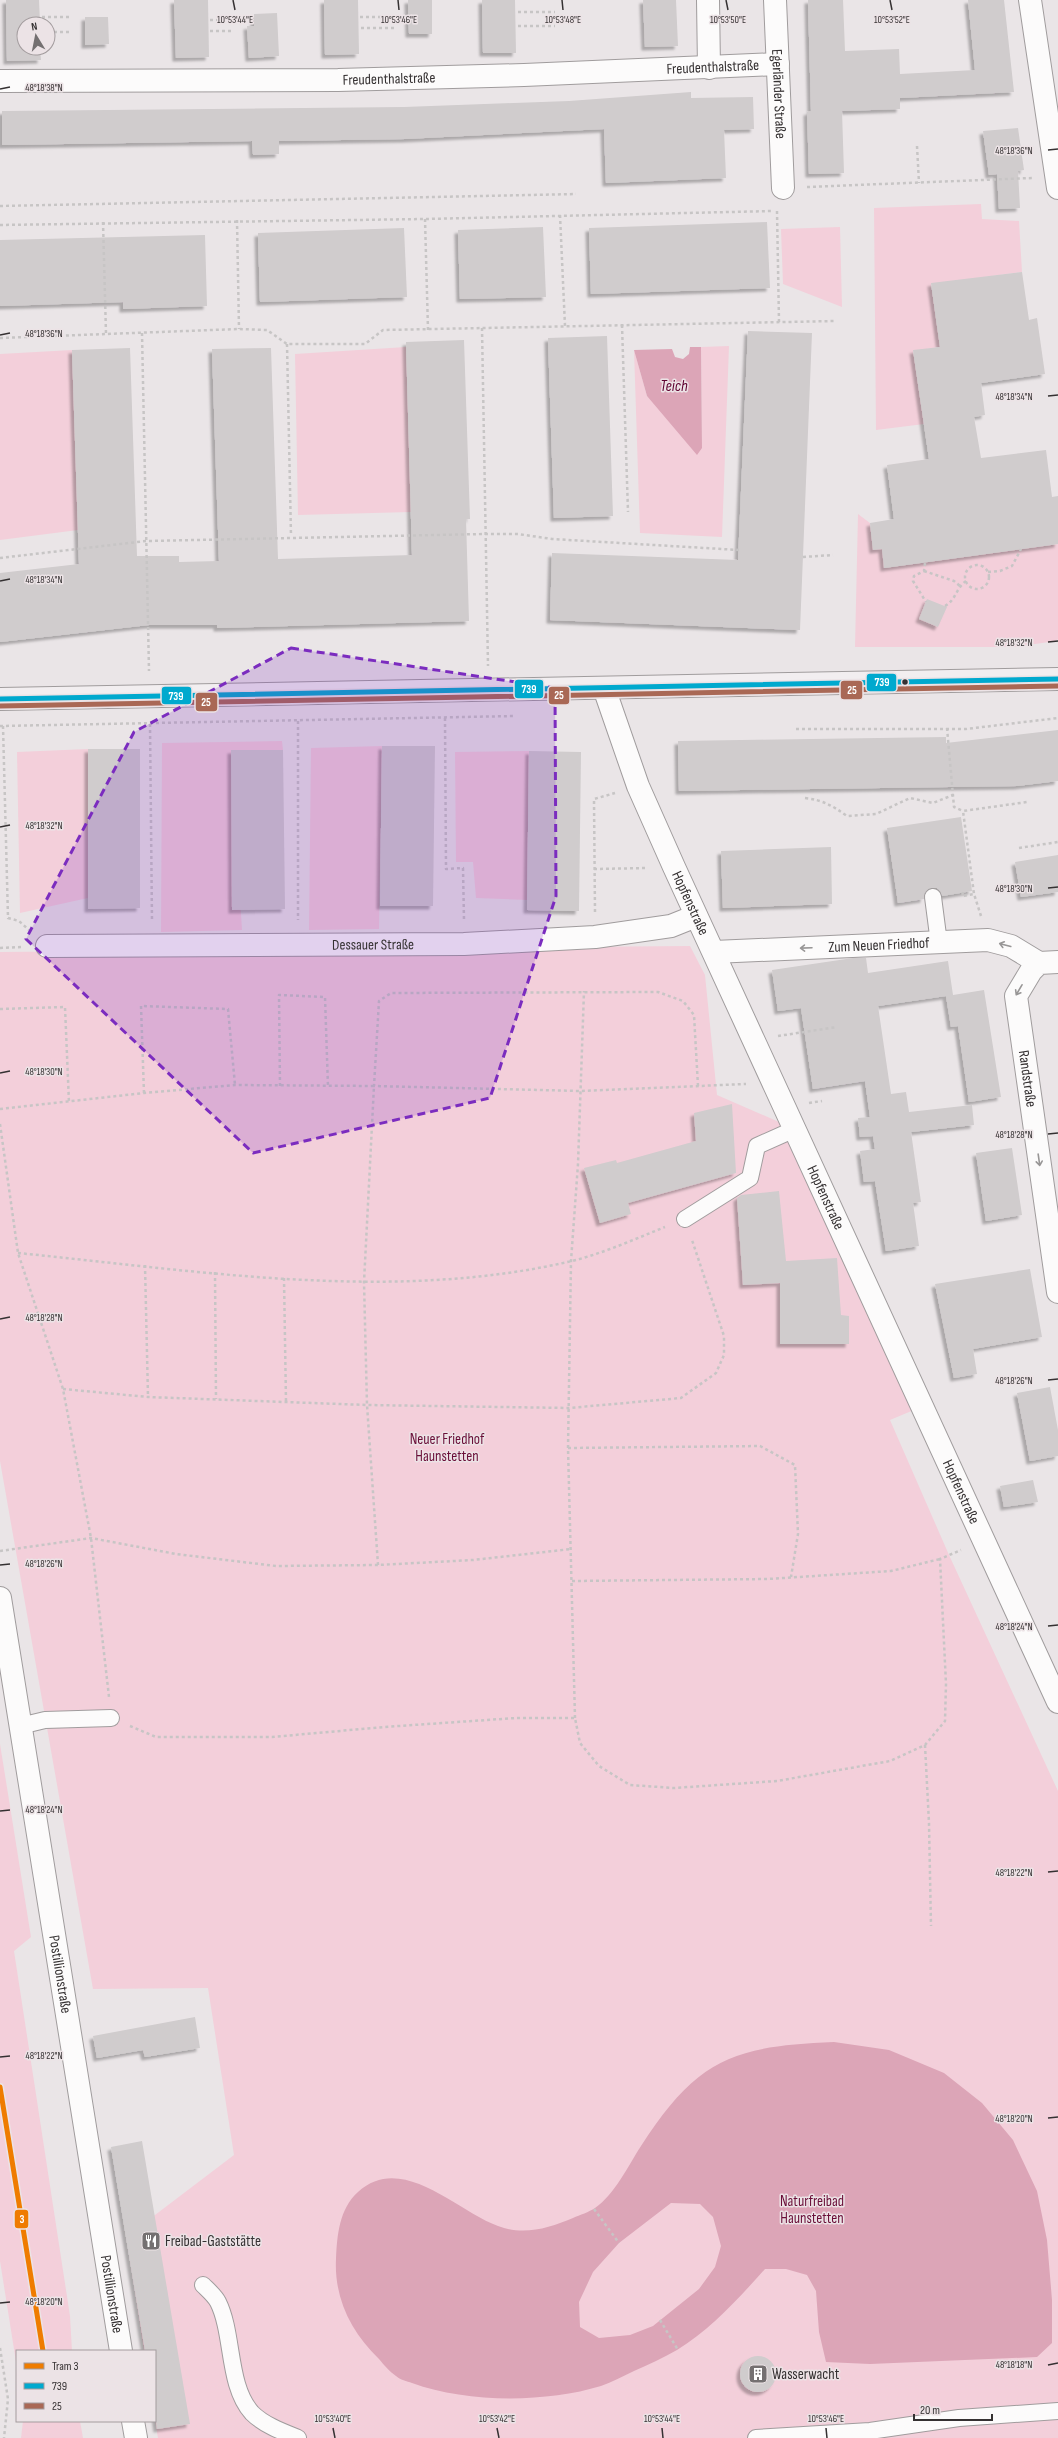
<svg xmlns="http://www.w3.org/2000/svg" width="1058" height="2438" font-family="'Sofia Sans Condensed',sans-serif">
	<style>
		.green { fill: #f3cfda }
		.water { fill: #dca5b7; fill-rule: evenodd }
		.building { fill: #d0cccd; filter: url(#shadow) }
		.lines { fill: none; stroke-linecap: round; stroke-linejoin: round }
		.service-casing { stroke: #a09c9d; stroke-width: 18 }
		.minor-casing { stroke: #a09c9d; stroke-width: 24 }
		.secondary-casing { stroke: #a09c9d; stroke-width: 24 }
		.path { stroke: #c7c5c5; stroke-width: 2.5; stroke-dasharray: 3 3; stroke-linecap: butt }
		.service { stroke: #fcfbfb; stroke-width: 16 }
		.minor { stroke: #fcfbfb; stroke-width: 22 }
		.secondary { stroke: #f2eef0; stroke-width: 22 }
		.bus-1-casing { stroke: #ece3e6; stroke-width: 8 }
		.bus-2-casing { stroke: #ece3e6; stroke-width: 8 }
		.bus-1 { stroke: #00a9ce; stroke-width: 5 }
		.bus-2 { stroke: #a96855; stroke-width: 5 }
		.tram-1-casing { stroke: #ece3e6; stroke-width: 8 }
		.tram-1 { stroke: #ef7c00; stroke-width: 5 }
		.oneway { stroke: #989696 }
		.marked { fill: #7b2cbf; fill-opacity: 0.2; stroke: #7b2cbf; stroke-width: 3; stroke-dasharray: 8 5; stroke-linejoin: round }
		.ticks { fill: none; stroke: #353132; stroke-width: 1.5 }
		.bus-dot { fill: #353132; stroke: #ece3e6; stroke-width: 1.5 }
		.labels { text-anchor: middle; dominant-baseline: central; stroke-width: 3; stroke-linejoin: round; paint-order: stroke }
		.street-label { font-size: 15px; fill: #353132; stroke: #ece3e6 }
		.park-label { font-size: 15px; fill: #6a0e38; stroke: #ece3e6 }
		.poi-label { font-size: 15px; fill: #353132; stroke: #ece3e6; text-anchor: start }
		.water-label { font-size: 16px; font-style: italic; fill: #5f002f; stroke: #ece3e6 }
		.ticks-label { font-size: 10px; text-anchor: middle; fill: #353132; stroke: #ece3e6; stroke-width: 3; stroke-linejoin: round; paint-order: stroke }
		.line-badge { stroke: #ece3e6; stroke-width: 1.5 }
		.badge-label { font-size: 11px; text-anchor: middle; font-weight: bold; fill: #fff }
	</style>
	<defs>
		<filter id="shadow"><feDropShadow dx="-3.5" dy="3.5" stdDeviation="1" flood-color="#0004"/></filter>
	</defs>
	<rect width="100%" height="100%" fill="#eae5e7"/>
	<g class="green">
		<polygon points="981,204 982,219 1019,221 1022,272 931,284 940,347 913,351 924,424 876,430 874,208"/>
		<polygon points="840,227 842,307 783,284 781,229"/>
		<polygon points="729,346 722,537 640,533 634,350 647,396 702,448 701,347"/>
		<polygon points="406,347 411,512 298,515 295,354"/>
		<polygon points="72,350 78,530 0,540 0,354"/>
		<polygon points="858,514 870,523 873,549 882,549 885,568 1058,544 1058,639 1056,641 1014,647 855,647"/>
		<polygon points="282,741 283,750 231,750 242,930 161,932 162,743"/>
		<polygon points="382,746 379,929 309,930 311,748"/>
		<polygon points="88,749 88,898 20,913 17,752"/>
		<polygon points="529,751 527,900 476,898 473,862 456,862 455,752"/>
		<polygon points="690,946 705,975 717,1095 795,1129 921,1407 890,1420 949,1555 1058,1791 1058,2438 158,2438 155,2421 155,2351 144,2351 124,2220 155,2215 234,2155 208,1988 93,1989 0,1461 0,952"/>
		<polygon points="0,1744 31,1937 14,1951 70,2316 72,2351 17,2351 17,2368 0,2261"/>
		<polygon points="23,2421 80,2421 83,2438 21,2438"/>
	</g>
	<g class="water">
		<polygon points="690,347 701,347 702,448 697,455 647,396 634,350 672,349 675,357 683,359 689,354"/>
		<path d="M834 2042 889 2050 944 2073 982 2103 1013 2140 1037 2191 1047 2240 1052 2300V2343L1037 2357 870 2364 826 2362 819 2332 816 2291 807 2275 786 2269H765C739 2298 710 2330 677 2350 663 2358 648 2365 634 2371 623 2376 612 2382 601 2386 545 2403 467 2403 412 2383 407 2381 400 2380 396 2376 390 2372 384 2365 379 2359 351 2332 334 2298 336 2259 337 2236 339 2209 358 2192 402 2152 456 2211 498 2226 524 2236 549 2228 573 2218 580 2215 589 2212 595 2208 615 2194 628 2166 641 2146 697 2059 733 2046 834 2042ZM671 2203 700 2204 713 2217 721 2246 715 2267 699 2289 653 2326 630 2335 599 2338 580 2327 579 2302 593 2272 619 2243Z"/>
	</g>
	<g class="building">
		<polygon points="6,0 39,0 40,24 24,24 24,48 40,48 41,60 7,61"/>
		<polygon points="174,0 208,0 209,57 176,58"/>
		<polygon points="324,0 358,0 359,54 325,55"/>
		<polygon points="408,0 432,0 432,34 409,34"/>
		<polygon points="482,0 515,0 516,53 483,53"/>
		<polygon points="643,0 676,0 678,46 645,47"/>
		<polygon points="808,0 843,0 845,51 899,49 900,74 975,70 968,0 1004,0 1014,92 900,98 900,109 842,111 844,173 809,174 807,112 811,111"/>
		<polygon points="277,13 279,56 249,58 247,26 254,26 254,14"/>
		<polygon points="85,17 108,17 109,44 85,45"/>
		<polygon points="691,92 691,98 753,97 754,129 724,130 726,178 606,183 604,129 405,139 279,141 279,154 253,155 252,141 2,145 2,111 404,107 569,101"/>
		<polygon points="1018,128 1024,170 1018,171 1020,208 999,209 997,174 989,175 983,131"/>
		<polygon points="767,222 770,288 591,294 589,228"/>
		<polygon points="543,227 546,297 460,299 458,230"/>
		<polygon points="404,228 407,297 260,302 258,233"/>
		<polygon points="205,235 207,306 123,309 123,302 0,306 0,240"/>
		<polygon points="1022,272 1029,320 1037,318 1045,374 981,383 985,415 974,417 981,458 1046,450 1052,497 1058,496 1058,544 884,568 882,549 873,550 870,523 894,519 887,465 929,459 913,350 940,347 931,283"/>
		<polygon points="748,331 812,333 800,630 550,620 552,553 738,560"/>
		<polygon points="607,336 613,516 554,518 548,338"/>
		<polygon points="464,340 470,519 466,519 469,621 217,628 217,625 149,625 0,642 0,573 79,564 72,350 130,348 137,556 179,556 179,562 219,561 212,349 271,348 278,559 412,555 406,342"/>
		<polygon points="927,599 947,607 938,627 919,619"/>
		<polygon points="1058,730 1058,781 1017,786 679,791 678,741 946,737 946,743"/>
		<polygon points="382,746 435,746 433,906 380,906"/>
		<polygon points="88,749 140,749 140,908 88,909"/>
		<polygon points="231,750 283,750 285,909 232,910"/>
		<polygon points="529,751 581,752 579,911 527,910"/>
		<polygon points="961,817 972,891 942,896 937,888 931,888 924,893 924,899 898,903 887,828"/>
		<polygon points="831,847 832,904 723,908 721,851"/>
		<polygon points="1058,855 1058,892 1021,897 1015,862"/>
		<polygon points="853,958 866,958 868,973 948,961 953,995 984,990 1001,1097 969,1102 958,1026 951,1027 946,996 878,1006 891,1094 906,1092 909,1112 972,1105 974,1125 911,1132 921,1202 913,1203 919,1246 886,1251 875,1181 864,1182 860,1151 875,1149 873,1136 860,1137 858,1118 870,1117 865,1081 813,1089 801,1008 778,1011 772,970"/>
		<polygon points="732,1104 736,1173 628,1203 631,1214 600,1223 584,1168 616,1160 617,1163 696,1141 694,1113"/>
		<polygon points="1012,1148 1022,1215 986,1221 976,1153"/>
		<polygon points="779,1191 786,1261 837,1258 841,1315 849,1316 849,1344 780,1344 780,1283 743,1285 737,1198 741,1195"/>
		<polygon points="1030,1269 1042,1337 973,1349 977,1374 954,1378 935,1284"/>
		<polygon points="1050,1387 1058,1430 1058,1456 1030,1461 1017,1393"/>
		<polygon points="1033,1480 1038,1502 1004,1507 1000,1486"/>
		<polygon points="195,2017 200,2048 145,2057 143,2050 97,2058 93,2036"/>
		<polygon points="142,2141 190,2424 157,2429 155,2415 155,2351 145,2351 111,2147"/>
		<circle cx="758" cy="2374" r="18"/>
	</g>
	<g class="lines">
		<g class="service-casing">
			<g id="service">
				<polyline points="933,897 939,943"/>
				<polyline points="685,1219 750,1178 757,1146 795,1129"/>
				<polyline points="20,1726 45,1720 111,1718"/>
				<path d="M203 2285C208 2290 215 2296 218 2302 234 2334 227 2385 252 2413 264 2425 283 2432 298 2438"/>
				<polyline points="756,2438 870,2431 959,2418 1058,2411"/>
			</g>
		</g>
		<g class="minor-casing">
			<g id="minor">
				<polyline points="708,0 709,68"/>
				<path id="s1" d="M775 0 783 188"/>
				<polyline points="1030,0 1058,188"/>
				<path id="s2" d="M0 81 338 80 524 75 778 64"/>
				<path id="s3" d="M604 688 638 786 674 867 1058 1702"/>
				<path id="s4" d="M47 946 464 944 595 937 671 926 696 916"/>
				<path id="s5" d="M714 952 988 940 1011 946 1039 963"/>
				<path id="s6" d="M1058 962 1039 963 1031 971 1016 996 1058 1292"/>
				<path id="s7" d="M0 1598 121 2351"/>
				<polyline points="133,2421 136,2438"/>
			</g>
		</g>
		<g class="secondary-casing">
			<polyline id="secondary" points="0,699 1058,679"/>
		</g>
		<g class="path">
			<polyline points="518,12 555,12"/>
			<polyline points="42,17 71,17"/>
			<polyline points="360,17 395,17"/>
			<polyline points="210,20 231,20"/>
			<polyline points="518,26 555,26"/>
			<polyline points="361,28 395,28"/>
			<polyline points="210,31 231,31"/>
			<polyline points="48,32 71,32"/>
			<polyline points="917,146 919,183"/>
			<polyline points="807,187 1032,178"/>
			<polyline points="0,206 576,194"/>
			<polyline points="777,211 779,322"/>
			<polyline points="560,215 565,326"/>
			<polyline points="425,219 428,330"/>
			<polyline points="237,220 239,329"/>
			<polyline points="103,222 106,334"/>
			<polyline points="0,225 425,219 773,211"/>
			<polyline points="622,325 628,512"/>
			<polyline points="482,328 488,666"/>
			<polyline points="142,333 149,671"/>
			<polyline points="0,338 239,329 267,330 287,344 365,344 383,330 836,321"/>
			<polyline points="287,344 291,536"/>
			<polyline points="803,557 833,555"/>
			<polyline points="0,558 146,541 485,534 518,534 552,539 739,550"/>
			<polyline points="925,563 924,571 914,576 913,581 926,602"/>
			<circle cx="977" cy="577" r="12"/>
			<polyline points="924,571 954,581 960,586"/>
			<polyline points="988,572 1000,571 1012,566 1021,549"/>
			<path d="M945 606C956 600 956 588 966 581"/>
			<polyline points="445,718 446,869 463,868 464,920"/>
			<polyline points="298,721 298,920"/>
			<polyline points="150,724 152,922"/>
			<polyline points="0,726 515,716"/>
			<polyline points="3,726 8,918 19,921 29,930"/>
			<polyline points="947,728 954,807 963,811"/>
			<polyline points="796,729 966,729 1058,718"/>
			<path d="M805 798C823 800 833 806 847 816L876 814 910 798 933 803 953 795"/>
			<polyline points="1019,848 1058,842"/>
			<polyline points="594,869 648,868"/>
			<polyline points="963,892 962,896 974,894"/>
			<polyline points="595,912 594,799 615,793"/>
			<polyline points="981,916 974,894 963,811 1027,802"/>
			<polyline points="0,948 23,947"/>
			<polyline points="0,1009 65,1007 69,1103"/>
			<polyline points="778,1036 837,1027"/>
			<polyline points="280,1086 279,995 325,997 328,1087"/>
			<polyline points="698,1086 694,1015 683,1001 658,992 391,993 379,1001 374,1086 581,1091 746,1084"/>
			<polyline points="144,1093 141,1006 228,1009 235,1085"/>
			<polyline points="809,1103 822,1101"/>
			<polyline points="0,1109 144,1093 235,1085 374,1086 364,1282 367,1405 378,1565"/>
			<polyline points="0,1124 18,1253 63,1389 91,1538 109,1697"/>
			<path d="M18 1253C199 1271 393 1303 572 1261 604 1253 635 1239 665 1227"/>
			<polyline points="145,1265 148,1397"/>
			<polyline points="215,1272 216,1399"/>
			<polyline points="284,1278 286,1402"/>
			<polyline points="63,1389 148,1397 367,1405 569,1408 681,1398 716,1373 724,1355 724,1336 692,1240"/>
			<polyline points="568,1448 760,1446 795,1465 798,1534 791,1577"/>
			<polyline points="0,1551 91,1538 176,1554 276,1566 378,1565 473,1560 571,1549"/>
			<polyline points="572,1581 768,1579 891,1571 940,1559"/>
			<polyline points="575,1718 568,1448 571,1261 578,1164 584,991"/>
			<polyline points="130,1726 156,1737 272,1737 384,1727 516,1718 575,1718 580,1743 599,1766 630,1785 674,1788 777,1781 890,1761 925,1745 945,1721 946,1684 940,1559 961,1550"/>
			<polyline points="925,1745 929,1823 931,1926"/>
			<polyline points="594,2209 619,2243"/>
			<polyline points="660,2320 678,2350"/>
			<polyline points="0,2348 8,2399 4,2438"/>
		</g>
		<use href="#service" class="service"/>
		<use href="#minor" class="minor"/>
		<use href="#secondary" class="secondary"/>
		<g class="bus-1-casing">
			<polyline id="bus-1" points="0,699 1058,679"/>
		</g>
		<g class="bus-2-casing">
			<polyline id="bus-2" points="0,706 1058,686"/>
		</g>
		<use href="#bus-1" class="bus-1"/>
		<use href="#bus-2" class="bus-2"/>
		<g class="tram-1-casing">
			<polyline id="tram-1" points="0,2087 43,2351"/>
		</g>
		<use href="#tram-1" class="tram-1"/>
	</g>
	<defs><path id="oneway-shaft" d="M-6 0H5M1.5-3L5.5 0L1.5 3" fill="none" stroke-width="1.6" stroke-linecap="round" stroke-linejoin="round"/></defs>
	<g class="oneway">
		<use href="#oneway-shaft" transform="translate(1005 945) rotate(-165)"/>
		<use href="#oneway-shaft" transform="translate(806 948) rotate(178)"/>
		<use href="#oneway-shaft" transform="translate(1019 990) rotate(120)"/>
		<use href="#oneway-shaft" transform="translate(1039 1160) rotate(82)"/>
	</g>
	<path class="marked" d="M291 648 555 688 556 896 490 1098 253 1153 26 939 134 732Z"/>
	<path class="ticks" d="M233 0 235 10M398 0 399 10M562 0 563 10M726 0 728 10M890 0 892 10M0 89 10 87M1048 150 1058 149M0 335 10 333M1048 396 1058 395M0 581 10 579M1048 642 1058 641M0 827 10 825M1048 888 1058 887M0 1073 10 1071M1048 1134 1058 1133M0 1319 10 1317M1048 1380 1058 1379M0 1565 10 1564M1048 1626 1058 1625M0 1811 10 1810M1048 1872 1058 1871M0 2057 10 2056M1048 2118 1058 2117M0 2303 10 2302M1048 2365 1058 2363M333 2428 335 2438M497 2428 499 2438M662 2428 663 2438M826 2428 827 2438"/>
	<defs>
		<g id="restaurant-square" transform="scale(1)"><rect x="-9" y="-9" width="18" height="18" rx="4" fill="#747071" stroke="#ece3e6"/><path d="M-5-6h1v4h1v-4h1v4h1v-4h1v5L-1.5 .5V6h-2V.5L-5-1ZM5-6V6H3V1.5H1.5Q1.5-4 5-6Z" fill="#fff"/></g>
		<g id="building-square" transform="scale(1)"><rect x="-9" y="-9" width="18" height="18" rx="4" fill="#747071" stroke="#ece3e6"/><path d="M-4-6H4V6H1V3H-1V6H-4ZM-2.5-4.3h1.7v1.8h-1.7ZM.8-4.3h1.7v1.8H.8ZM-2.5-1h1.7V.8h-1.7ZM.8-1h1.7V.8H.8Z" fill="#fff"/></g>
	</defs>
	<g fill-rule="evenodd">
		<use href="#restaurant-square" x="151" y="2241"/>
		<use href="#building-square" x="758" y="2374"/>
	</g>
	<circle class="bus-dot" cx="905" cy="682" r="3.5"/>
	<g class="labels">
		<g class="street-label">
			<text stroke="none"><textPath href="#s2" startOffset="713">Freudenthalstraße</textPath></text>
			<text stroke="none"><textPath href="#s2" startOffset="389">Freudenthalstraße</textPath></text>
			<text stroke="none"><textPath href="#s1" startOffset="94">Egerländer Straße</textPath></text>
			<text stroke="none"><textPath href="#s3" startOffset="232">Hopfenstraße</textPath></text>
			<text stroke="none"><textPath href="#s4" startOffset="326">Dessauer Straße</textPath></text>
			<text stroke="none"><textPath href="#s5" startOffset="165">Zum Neuen Friedhof</textPath></text>
			<text stroke="none"><textPath href="#s6" startOffset="143">Randstraße</textPath></text>
			<text stroke="none"><textPath href="#s3" startOffset="556">Hopfenstraße</textPath></text>
			<text stroke="none"><textPath href="#s3" startOffset="880">Hopfenstraße</textPath></text>
			<text stroke="none"><textPath href="#s7" startOffset="381">Postillionstraße</textPath></text>
			<text stroke="none"><textPath href="#s7" startOffset="705">Postillionstraße</textPath></text>
		</g>
		<g class="park-label">
			<text x="447" y="1439">Neuer Friedhof<tspan x="447" dy="17">Haunstetten</tspan></text>
			<text x="812" y="2201">Naturfreibad<tspan x="812" dy="17">Haunstetten</tspan></text>
		</g>
		<g class="poi-label">
			<text x="165" y="2241">Freibad-Gaststätte</text>
			<text x="772" y="2374">Wasserwacht</text>
		</g>
		<g class="water-label">
			<text x="674" y="386">Teich</text>
		</g>
	</g>
	<g class="ticks-label">
		<text x="235" y="23">10°53'44"E</text>
		<text x="399" y="23">10°53'46"E</text>
		<text x="563" y="23">10°53'48"E</text>
		<text x="728" y="23">10°53'50"E</text>
		<text x="892" y="23">10°53'52"E</text>
		<text x="44" y="91">48°18'38"N</text>
		<text x="1014" y="154">48°18'36"N</text>
		<text x="44" y="337">48°18'36"N</text>
		<text x="1014" y="400">48°18'34"N</text>
		<text x="44" y="583">48°18'34"N</text>
		<text x="1014" y="646">48°18'32"N</text>
		<text x="44" y="829">48°18'32"N</text>
		<text x="1014" y="892">48°18'30"N</text>
		<text x="44" y="1075">48°18'30"N</text>
		<text x="1014" y="1138">48°18'28"N</text>
		<text x="44" y="1321">48°18'28"N</text>
		<text x="1014" y="1384">48°18'26"N</text>
		<text x="44" y="1567">48°18'26"N</text>
		<text x="1014" y="1630">48°18'24"N</text>
		<text x="44" y="1813">48°18'24"N</text>
		<text x="1014" y="1876">48°18'22"N</text>
		<text x="44" y="2059">48°18'22"N</text>
		<text x="1014" y="2122">48°18'20"N</text>
		<text x="44" y="2305">48°18'20"N</text>
		<text x="1014" y="2368">48°18'18"N</text>
		<text x="333" y="2422">10°53'40"E</text>
		<text x="497" y="2422">10°53'42"E</text>
		<text x="662" y="2422">10°53'44"E</text>
		<text x="826" y="2422">10°53'46"E</text>
	</g>
	<g class="line-badge">
		<rect x="866" y="673" width="31" height="19" rx="4" fill="#00a9ce"/>
		<rect x="514" y="679" width="30" height="20" rx="4" fill="#00a9ce"/>
		<rect x="840" y="680" width="23" height="20" rx="4" fill="#a96855"/>
		<rect x="548" y="686" width="22" height="19" rx="4" fill="#a96855"/>
		<rect x="161" y="686" width="31" height="19" rx="4" fill="#00a9ce"/>
		<rect x="195" y="692" width="23" height="20" rx="4" fill="#a96855"/>
		<rect x="14" y="2209" width="15" height="20" rx="4" fill="#ef7c00"/>
	</g>
	<g class="badge-label">
		<text x="882" y="686">739</text>
		<text x="529" y="693">739</text>
		<text x="852" y="694">25</text>
		<text x="559" y="699">25</text>
		<text x="176" y="700">739</text>
		<text x="206" y="706">25</text>
		<text x="22" y="2223">3</text>
	</g>
	<rect x="16" y="2350" width="140" height="72" fill="#ece3e6" stroke="#a39c9e"/>
	<rect x="24" y="2363" width="20" height="6" fill="#ef7c00" stroke="#a39c9e"/>
	<text x="52" y="2370" font-size="12" fill="#353132">Tram 3</text>
	<rect x="24" y="2383" width="20" height="6" fill="#00a9ce" stroke="#a39c9e"/>
	<text x="52" y="2390" font-size="12" fill="#353132">739</text>
	<rect x="24" y="2403" width="20" height="6" fill="#a96855" stroke="#a39c9e"/>
	<text x="52" y="2410" font-size="12" fill="#353132">25</text>
	<g transform="translate(36 36) rotate(350)"><circle r="19" fill="#ece3e6" stroke="#a39c9e"/>
	<path d="M0-3L7 15L0 10L-7 15Z" fill="#747071"/>
	<text y="-6" font-size="11" font-weight="bold" text-anchor="middle" fill="#353132">N</text>
	</g>
	<path d="M914 2414v6h78v-6" fill="none" stroke="#353132" stroke-width="2"/>
	<text x="920" y="2414" font-size="12" fill="#353132" stroke="#ece3e6" stroke-width="3" paint-order="stroke">20 m</text>
</svg>
